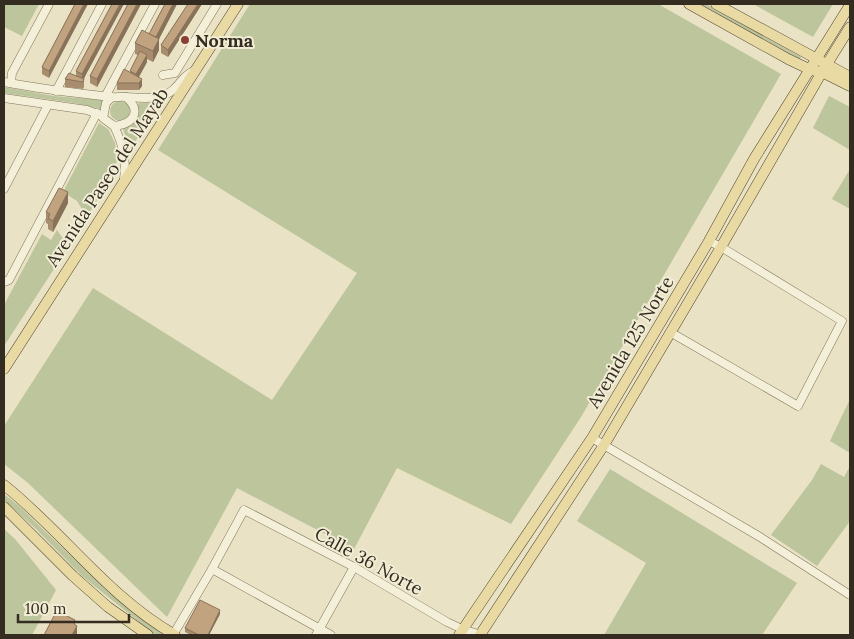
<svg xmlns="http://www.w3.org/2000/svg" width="854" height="639" font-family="Lora,serif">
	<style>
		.green { fill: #bcc59b }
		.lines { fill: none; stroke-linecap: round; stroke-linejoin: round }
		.minor-casing { stroke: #82755d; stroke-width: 9 }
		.major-casing { stroke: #504331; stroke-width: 11 }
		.minor { stroke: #f4efd8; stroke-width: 8 }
		.major { stroke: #e8daa2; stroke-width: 10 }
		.wall { fill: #a78c6e }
		.shaded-wall { fill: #88725a }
		.building { fill: #c2a380; stroke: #88725a }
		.poi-dot { fill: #8a3e34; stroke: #f1ecd4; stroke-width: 2 }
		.labels { text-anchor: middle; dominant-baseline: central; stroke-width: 4; stroke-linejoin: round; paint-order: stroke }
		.poi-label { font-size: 18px; font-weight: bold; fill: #342c20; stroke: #f1ecd4; text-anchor: start }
		.street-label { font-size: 18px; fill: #342c20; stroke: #f1ecd4 }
	</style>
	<rect width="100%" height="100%" fill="#e9e2c5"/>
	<g class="green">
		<polygon points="4,4 39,4 22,36 4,27"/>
		<polygon points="250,4 658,4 781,74 581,417 511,524 397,468 354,549 237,488 167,617 28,483 4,464 4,426 93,288 272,400 357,273 158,150"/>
		<polygon points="700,4 706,4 801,57 800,60 795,57"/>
		<polygon points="753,4 833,4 813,37"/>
		<polygon points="4,87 54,96 103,100 101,109 74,103 4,93"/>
		<polygon points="829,96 850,107 850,150 813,128"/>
		<circle cx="120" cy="111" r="10"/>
		<path d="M160 102 130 150 123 129C135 123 139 117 138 103Z"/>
		<polygon points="99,123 108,129 115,143 117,161 96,202 73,239 75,230 85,214 77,201 63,192"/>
		<polygon points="850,169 850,209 832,199"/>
		<polygon points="57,230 64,240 65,252 4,346 4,305 42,234 51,240"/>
		<polygon points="850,399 850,453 830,441"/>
		<polygon points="821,464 844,477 850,466 850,521 817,566 771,535 812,480"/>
		<polygon points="610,469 797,583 762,635 604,635 646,563 577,521"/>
		<polygon points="4,494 19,506 109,593 163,635 156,635 153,633 82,576 35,528 4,500"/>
		<polygon points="4,529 15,539 56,590 32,635 4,635"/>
	</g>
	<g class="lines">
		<g class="minor-casing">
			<g id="minor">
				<polyline points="163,75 175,73 217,4"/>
				<path d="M4 82C39 89 75 93 111 97 116 98 121 96 126 97 142 111 134 124 114 126L103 118 106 103 112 97"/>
				<polyline points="11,83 12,73 49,4"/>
				<polyline points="56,91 102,4"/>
				<polyline points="106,95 155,4"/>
				<path d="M126 97C142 98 163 101 175 88 183 80 183 76 195 70"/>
				<polyline points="4,98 87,110 100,115"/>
				<path d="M114 126C123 144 127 160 124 179"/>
				<polyline points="4,189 48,105"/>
				<polyline points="4,282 9,280 97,113"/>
				<polyline points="670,332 798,406 842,321 721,247 709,241"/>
				<polyline points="592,438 760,537 850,595"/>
				<polyline points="212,569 331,635"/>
				<polyline points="173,635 212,569 244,510 354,567 447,622 462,629 481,635"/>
				<polyline points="316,635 354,567"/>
			</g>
		</g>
		<g class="major-casing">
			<g id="major">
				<polyline points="689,4 788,59 811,70 822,72 850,86"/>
				<polyline points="716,4 850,77"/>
				<polyline points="4,369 238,4"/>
				<path d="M4 485C63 532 108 597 175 635"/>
				<polyline points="4,507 73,576 108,607 148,635"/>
				<polyline points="459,635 592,438 709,241 754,159 850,5"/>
				<polyline points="480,635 604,445 721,247 822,72 850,27"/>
			</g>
		</g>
		<use href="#minor" class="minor"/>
		<use href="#major" class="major"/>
	</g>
	<g class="wall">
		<polygon points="75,4 49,78 42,74 42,67"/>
		<polygon points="112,4 84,79 84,87 83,89 65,87 65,79 76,76 76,71"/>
		<polygon points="128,4 141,4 97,87 90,83 90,76"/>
		<polygon points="165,4 177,4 159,39 159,50 153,62 147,59 147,62 139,77 142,86 139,90 117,90 117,83 130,72 138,55 135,54 135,43 149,34"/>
		<polygon points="188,4 202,4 168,57 161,53 161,45"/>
		<polygon points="68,203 53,232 48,229 48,224 46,223 46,212"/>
		<polygon points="220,614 209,635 191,635 185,632 185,628"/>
	</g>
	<g class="shaded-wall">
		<polygon points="84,4 88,4 49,78 49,71"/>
		<polygon points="120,4 124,4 82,82 82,74"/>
		<polygon points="137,4 141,4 97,87 97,79"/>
		<polygon points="173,4 177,4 159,39 159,50 153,62 153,51 155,38"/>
		<polygon points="198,4 202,4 168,57 168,50"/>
		<polygon points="147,55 147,62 136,82 136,74"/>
		<polygon points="142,79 142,86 139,90 139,83"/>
		<polygon points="68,192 68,203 53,232 53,221"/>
		<polygon points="220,610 220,614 209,635 208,635"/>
		<polygon points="75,620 75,629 77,626 77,635 72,635 74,624"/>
	</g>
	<g class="building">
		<polygon points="75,4 84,4 49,71 42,67"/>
		<polygon points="112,4 120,4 82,74 76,71"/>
		<polygon points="128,4 137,4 97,79 90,76"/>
		<polygon points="165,4 173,4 156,37 149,34"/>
		<polygon points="188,4 198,4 168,50 161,45"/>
		<polygon points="142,30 159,39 153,51 135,43"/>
		<polygon points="140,51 147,55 136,74 130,71"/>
		<polygon points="124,69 142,79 139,83 117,83"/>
		<polygon points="69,73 84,79 83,82 65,79"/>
		<polygon points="59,188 68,192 53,221 48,218 50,214 46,212"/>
		<polygon points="200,600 220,610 208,635 199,635 185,628"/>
		<polygon points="61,613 75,620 74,624 77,626 72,635 44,635 55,614 59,616"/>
	</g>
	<circle class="poi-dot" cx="185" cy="40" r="5"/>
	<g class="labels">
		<g class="poi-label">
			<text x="195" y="40">Norma</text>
		</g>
		<g class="street-label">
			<text transform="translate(107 177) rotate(-57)">Avenida Paseo del Mayab</text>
			<text transform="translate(630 342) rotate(-59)">Avenida 125 Norte</text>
			<text transform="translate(369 561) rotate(29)">Calle 36 Norte</text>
		</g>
	</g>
	<rect width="854" height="639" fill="none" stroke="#342c20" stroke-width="10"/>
	<path d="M18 614v8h111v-8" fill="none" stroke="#342c20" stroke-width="2.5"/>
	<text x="25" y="614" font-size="15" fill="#342c20" stroke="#f1ecd4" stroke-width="4" paint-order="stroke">100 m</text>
</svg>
